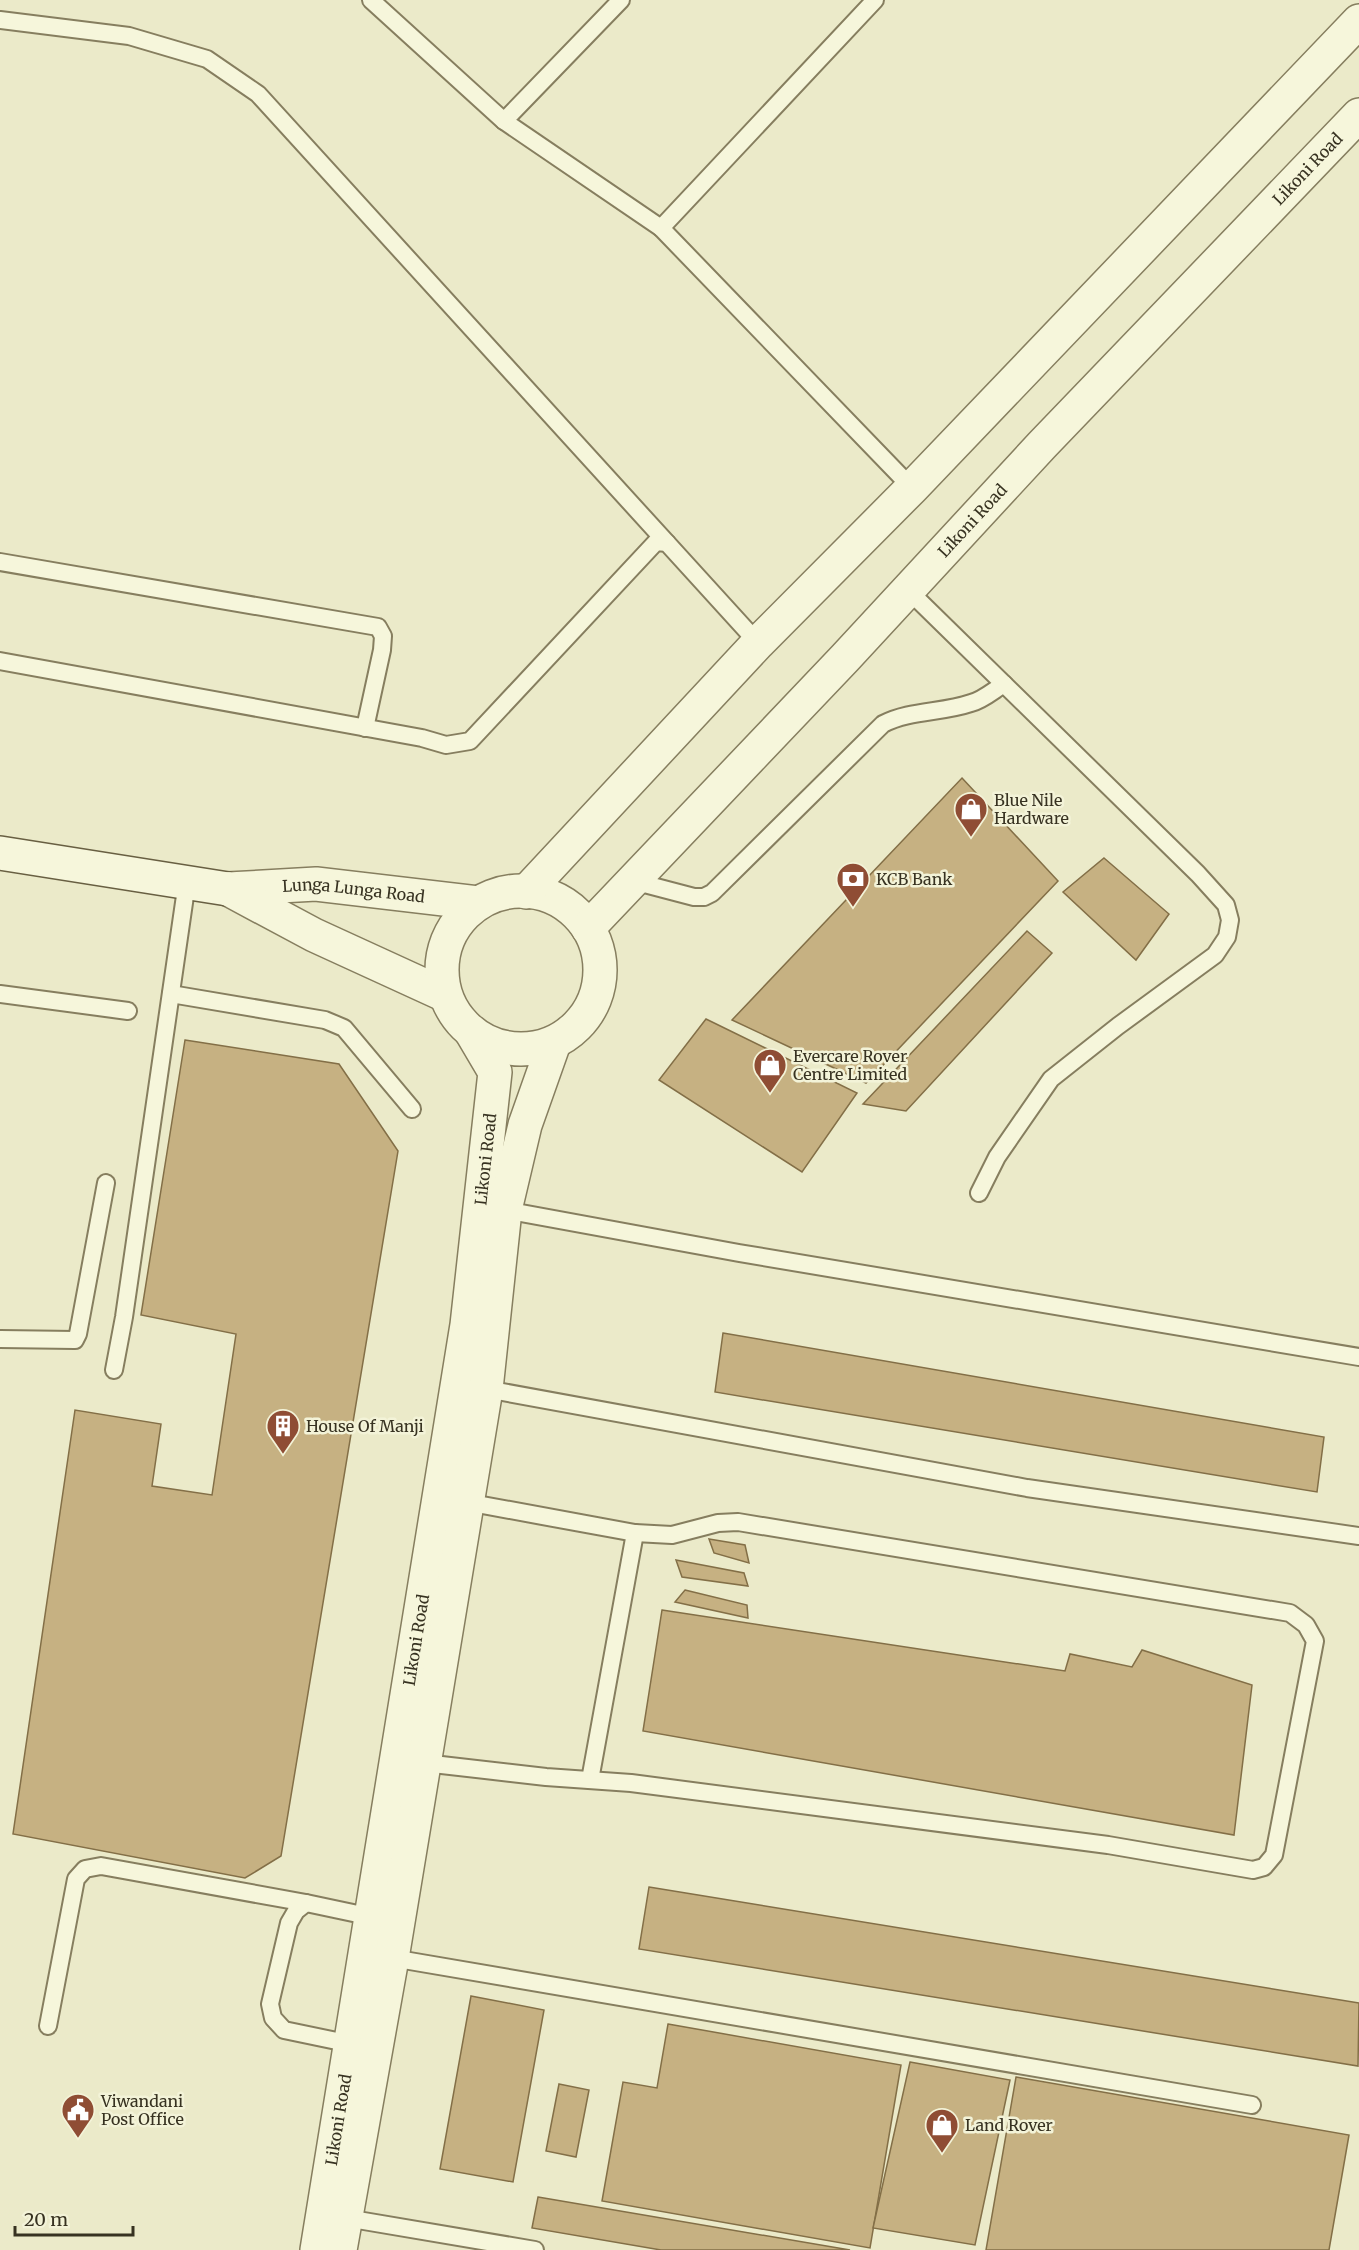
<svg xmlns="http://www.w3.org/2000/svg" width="1359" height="2250" font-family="Merriweather,serif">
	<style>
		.building { fill: #c6b182; stroke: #836f47; stroke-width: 1.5 }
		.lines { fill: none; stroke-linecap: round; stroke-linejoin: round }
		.service-casing { stroke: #867e5f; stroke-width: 20 }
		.tertiary-casing { stroke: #867e5f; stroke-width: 36 }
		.secondary-casing { stroke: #685f42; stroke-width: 36 }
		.service { stroke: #f6f6db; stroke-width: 16 }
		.tertiary { stroke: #f6f6db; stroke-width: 33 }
		.secondary { stroke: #f6f6db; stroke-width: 33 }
		.labels { text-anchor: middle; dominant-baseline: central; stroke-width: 5; stroke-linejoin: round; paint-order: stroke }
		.street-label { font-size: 16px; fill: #373221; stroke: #f3f3d8 }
		.poi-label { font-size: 16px; fill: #373221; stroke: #f3f3d8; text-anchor: start }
	</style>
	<rect width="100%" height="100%" fill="#ebeac9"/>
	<g class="building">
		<polygon points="962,778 1058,881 866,1083 732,1020"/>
		<polygon points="1104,858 1169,914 1136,960 1063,892"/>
		<polygon points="1027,931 1052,953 906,1111 863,1104"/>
		<polygon points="706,1019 857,1093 802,1172 659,1080"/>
		<polygon points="185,1040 339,1064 398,1151 281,1856 245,1878 13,1834 75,1410 161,1424 152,1486 212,1495 236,1334 141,1315"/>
		<polygon points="723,1333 1324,1437 1317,1492 715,1392"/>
		<polygon points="709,1539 745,1545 749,1563 714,1553"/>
		<polygon points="676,1560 744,1573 748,1586 682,1577"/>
		<polygon points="685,1590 747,1605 748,1618 675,1602"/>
		<polygon points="662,1610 1065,1671 1070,1654 1132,1667 1142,1650 1252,1685 1234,1835 643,1731"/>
		<polygon points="649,1887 1359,2003 1358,2066 639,1949"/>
		<polygon points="471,1996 544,2010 513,2182 440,2169"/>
		<polygon points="668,2024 901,2065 870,2248 602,2201 623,2082 657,2088"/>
		<polygon points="910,2062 1010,2080 975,2245 873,2228"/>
		<polygon points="1016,2077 1349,2135 1329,2250 986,2250"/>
		<polygon points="559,2084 589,2090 576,2157 546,2151"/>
		<polygon points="538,2197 850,2250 661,2250 532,2228"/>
	</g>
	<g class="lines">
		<g class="service-casing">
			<g id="service">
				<polyline points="371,0 504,121"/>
				<polyline points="621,0 504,121 661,228"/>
				<polyline points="875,0 661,228 912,488"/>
				<polyline points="0,20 129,36 207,59 258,94 667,543"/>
				<polyline points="0,562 378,627 383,636 382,650 365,728"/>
				<polyline points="908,590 1198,874 1226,905 1230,920 1227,937 1215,955 1118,1026 1051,1079 997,1157 979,1193"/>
				<polyline points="0,661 422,738 446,745 470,741 656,542 667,543 758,643"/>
				<path d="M633 881 694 897H704L712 893 883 724C910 710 942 713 971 703 983 700 994 690 1004 684"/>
				<polyline points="0,994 128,1011"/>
				<polyline points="171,994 325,1020 344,1028 412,1109"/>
				<polyline points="505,1210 739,1253 1359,1357"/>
				<polyline points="0,1339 75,1340 78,1334 106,1183"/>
				<polyline points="114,1370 124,1317 187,882"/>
				<polyline points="486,1389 1027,1488 1359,1536"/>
				<polyline points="424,1763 546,1777 631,1783 1108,1845 1253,1870 1264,1867 1274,1855 1315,1641 1306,1625 1290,1613 738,1522 718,1523 672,1535 635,1533 466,1502"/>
				<polyline points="590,1780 635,1533"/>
				<polyline points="392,1958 1252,2105"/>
				<polyline points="48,2026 76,1879 85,1869 101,1866 306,1903"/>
				<polyline points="351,2044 284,2030 273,2018 270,2004 289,1923 296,1911 306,1903 372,1917"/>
				<polyline points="346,2218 535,2250"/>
			</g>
		</g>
		<g class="tertiary-casing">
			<g id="tertiary">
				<path id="s1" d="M228 889 316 884 478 903"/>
				<polyline points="228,889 314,935 445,995"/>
				<circle cx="521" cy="970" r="79"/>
				<polyline points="526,892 758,643 912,488 1359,21"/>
				<path id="s2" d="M588 928 845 658 1042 445 1359 115"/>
				<path id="s3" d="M317 2250 467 1325 495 1072 472 1033"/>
				<polyline points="340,2250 392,1958 486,1389 505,1210 525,1125 554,1043"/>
			</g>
		</g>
		<g class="secondary-casing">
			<polyline id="secondary" points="0,853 228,889"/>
		</g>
		<use href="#service" class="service"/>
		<use href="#tertiary" class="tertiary"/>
		<use href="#secondary" class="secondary"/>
	</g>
	<defs>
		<g id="shop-pin" transform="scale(1.725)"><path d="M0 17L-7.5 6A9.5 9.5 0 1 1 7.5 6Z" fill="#8f4d34" stroke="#f3f3d8"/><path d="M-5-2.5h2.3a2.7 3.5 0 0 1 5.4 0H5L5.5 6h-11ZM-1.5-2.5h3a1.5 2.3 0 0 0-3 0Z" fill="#fff"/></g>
		<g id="bank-pin" transform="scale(1.725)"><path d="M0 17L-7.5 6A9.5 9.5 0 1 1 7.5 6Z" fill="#8f4d34" stroke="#f3f3d8"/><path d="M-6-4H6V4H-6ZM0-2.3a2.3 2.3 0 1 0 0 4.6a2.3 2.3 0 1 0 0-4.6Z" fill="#fff"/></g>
		<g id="building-pin" transform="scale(1.725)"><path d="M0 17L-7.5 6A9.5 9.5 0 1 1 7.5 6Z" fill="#8f4d34" stroke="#f3f3d8"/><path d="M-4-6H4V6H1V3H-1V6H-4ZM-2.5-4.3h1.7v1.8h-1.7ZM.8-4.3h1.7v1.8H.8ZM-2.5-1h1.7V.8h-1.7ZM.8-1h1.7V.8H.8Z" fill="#fff"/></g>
		<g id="civic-pin" transform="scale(1.725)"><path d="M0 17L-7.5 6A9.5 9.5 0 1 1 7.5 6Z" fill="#8f4d34" stroke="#f3f3d8"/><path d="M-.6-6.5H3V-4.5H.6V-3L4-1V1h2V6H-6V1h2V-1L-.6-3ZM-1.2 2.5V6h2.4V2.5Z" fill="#fff"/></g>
	</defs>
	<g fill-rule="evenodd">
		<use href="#shop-pin" x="971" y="809"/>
		<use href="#bank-pin" x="853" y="879"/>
		<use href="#shop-pin" x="770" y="1065"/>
		<use href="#building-pin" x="283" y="1426"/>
		<use href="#civic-pin" x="78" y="2110"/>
		<use href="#shop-pin" x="942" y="2125"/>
	</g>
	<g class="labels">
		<g class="street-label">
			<text stroke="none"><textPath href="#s2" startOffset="1046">Likoni Road</textPath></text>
			<text stroke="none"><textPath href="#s2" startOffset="560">Likoni Road</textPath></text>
			<text stroke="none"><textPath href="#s1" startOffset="126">Lunga Lunga Road</textPath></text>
			<text stroke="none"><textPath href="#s3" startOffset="1104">Likoni Road</textPath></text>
			<text stroke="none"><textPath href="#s3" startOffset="618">Likoni Road</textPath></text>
			<text stroke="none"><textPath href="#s3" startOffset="132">Likoni Road</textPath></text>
		</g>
		<g class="poi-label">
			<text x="994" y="800">Blue Nile<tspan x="994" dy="18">Hardware</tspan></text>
			<text x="876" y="879">KCB Bank</text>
			<text x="793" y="1056">Evercare Rover<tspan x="793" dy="18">Centre Limited</tspan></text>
			<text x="306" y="1426">House Of Manji</text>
			<text x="101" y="2101">Viwandani<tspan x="101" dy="18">Post Office</tspan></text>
			<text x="965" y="2125">Land Rover</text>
		</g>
	</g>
	<path d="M15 2226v9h118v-9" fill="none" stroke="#373221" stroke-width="3"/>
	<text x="24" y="2226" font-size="18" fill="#373221" stroke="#f3f3d8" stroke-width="4.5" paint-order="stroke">20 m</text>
</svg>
